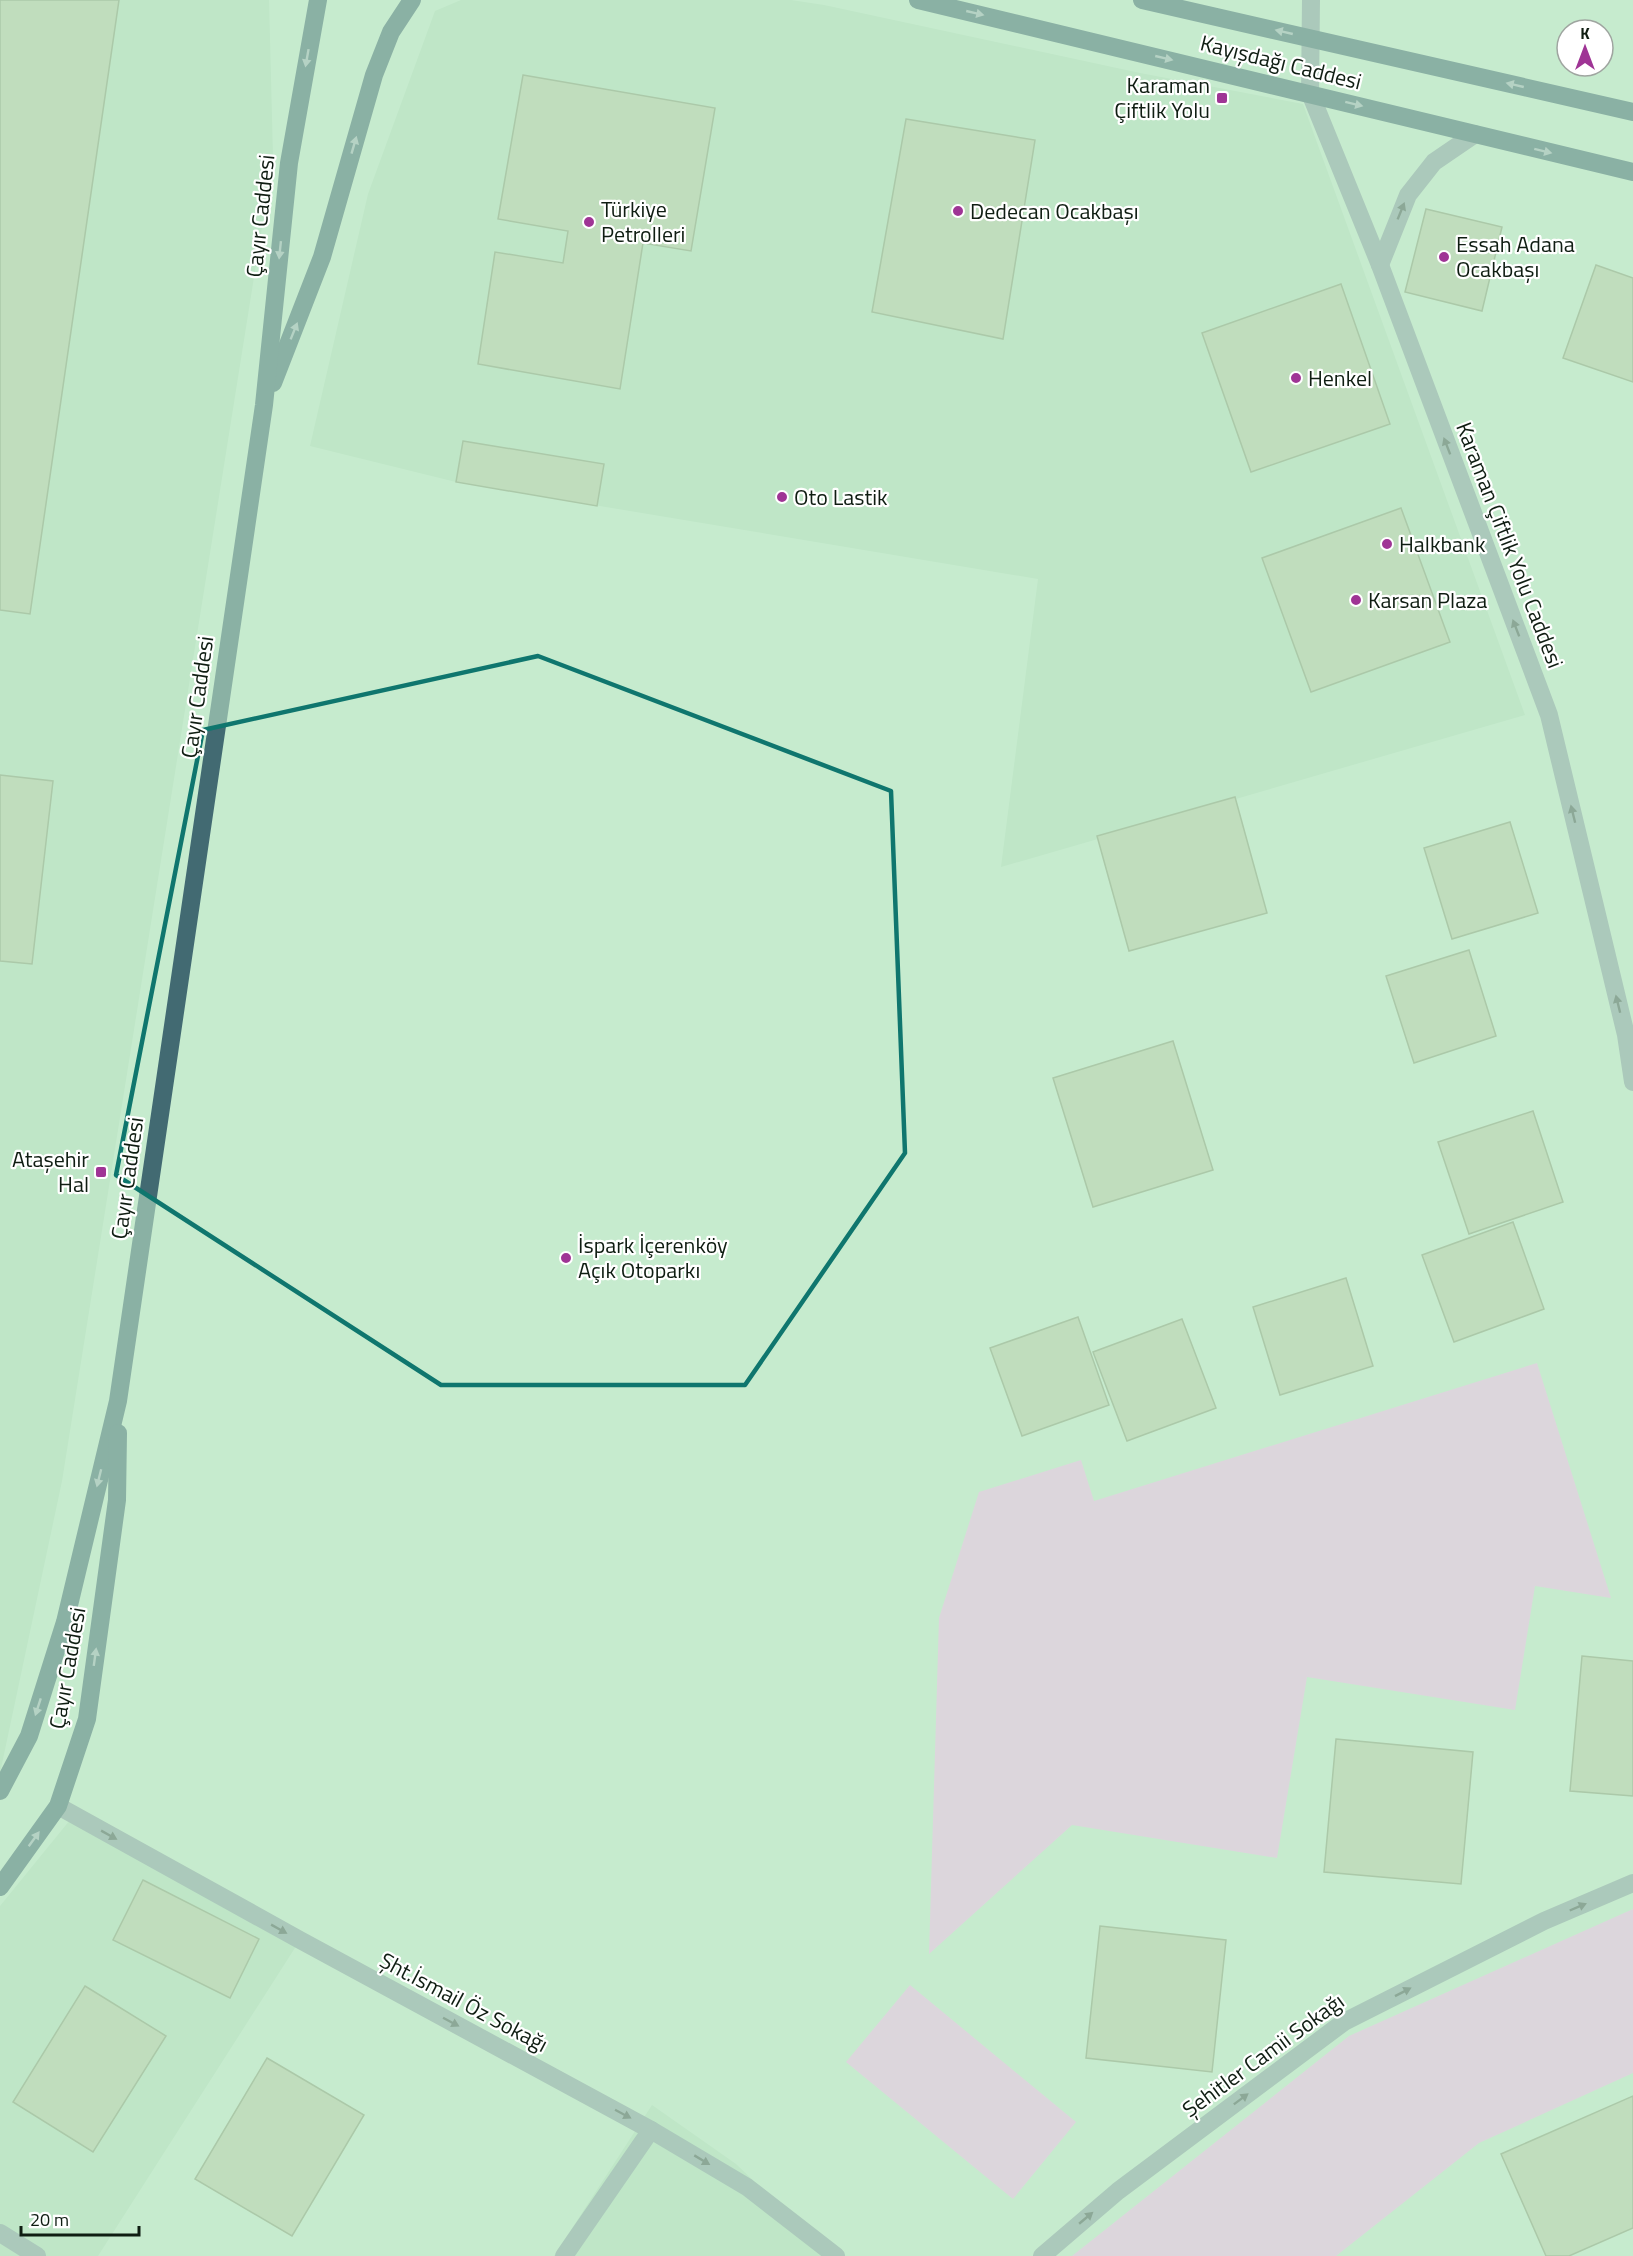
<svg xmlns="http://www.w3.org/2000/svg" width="1633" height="2256" font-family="'Titillium Web',sans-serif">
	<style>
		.built { fill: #b5e0bf }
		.green { fill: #f7bdee }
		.building { fill: #b8cda8; stroke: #8b9f7c; stroke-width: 1.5 }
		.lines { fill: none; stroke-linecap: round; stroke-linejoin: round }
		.minor { stroke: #8aa0a4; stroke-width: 18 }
		.major { stroke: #426a72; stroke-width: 18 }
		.oneway { fill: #a0b4b8 }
		.oneway2 { fill: #465854 }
		.marked { fill: none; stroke: #0f766e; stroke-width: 4.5; stroke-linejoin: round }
		.poi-dot { fill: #9f3495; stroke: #fff; stroke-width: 2 }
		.labels { text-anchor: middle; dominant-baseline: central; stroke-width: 4.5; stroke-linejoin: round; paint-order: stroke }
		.street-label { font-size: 22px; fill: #0f1d12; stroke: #fff }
		.poi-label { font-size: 22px; fill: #0f1d12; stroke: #fff; text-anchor: start }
	</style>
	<rect width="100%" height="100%" fill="#c6ebce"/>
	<g class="built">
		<polygon points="0,0 269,0 273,158 62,1481 0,1773"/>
		<polygon points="461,0 791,0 824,5 1140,73 1303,104 1525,715 1001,867 1038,579 456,482 310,446 368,194 435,11"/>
		<polygon points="70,1820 300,1940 98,2256 0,2256 0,1906"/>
		<polygon points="652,2105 736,2164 832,2256 554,2256"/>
	</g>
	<g class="green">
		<polygon points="1537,1363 1611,1598 1535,1586 1515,1710 1307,1677 1277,1858 1072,1825 929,1954 939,1618 979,1492 1081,1460 1094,1501"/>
		<polygon points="1633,1909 1633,2073 1479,2143 1336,2256 1072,2256 1349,2036"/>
		<polygon points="910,1985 1076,2122 1013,2199 846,2062"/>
	</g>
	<g class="building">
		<polygon points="0,0 119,0 30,614 0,610"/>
		<polygon points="523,75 715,108 691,251 643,243 620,389 478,364 495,252 563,263 568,231 498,219"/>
		<polygon points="906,119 1035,140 1003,339 872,312"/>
		<polygon points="1426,209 1502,227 1482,311 1405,292"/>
		<polygon points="1596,265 1633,278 1633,382 1563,358"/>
		<polygon points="1341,284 1390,424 1251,472 1202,333"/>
		<polygon points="463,441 604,464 597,506 456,482"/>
		<polygon points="1401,508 1450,642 1311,692 1262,558"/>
		<polygon points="0,775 53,781 32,964 0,961"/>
		<polygon points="1235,797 1267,913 1129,951 1097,836"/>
		<polygon points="1510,822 1538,913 1452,939 1424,848"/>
		<polygon points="1469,950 1496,1036 1414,1063 1386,976"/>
		<polygon points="1173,1041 1213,1170 1093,1207 1053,1078"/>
		<polygon points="1533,1111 1563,1202 1469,1234 1438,1142"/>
		<polygon points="1513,1222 1544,1309 1454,1342 1422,1255"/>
		<polygon points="1346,1278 1373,1366 1280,1395 1253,1307"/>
		<polygon points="1078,1317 1109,1405 1022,1436 990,1348"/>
		<polygon points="1182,1319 1216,1408 1127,1441 1093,1352"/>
		<polygon points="1582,1656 1633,1661 1633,1796 1570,1791"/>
		<polygon points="1336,1739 1473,1752 1461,1884 1324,1872"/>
		<polygon points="143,1880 259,1939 230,1998 113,1940"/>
		<polygon points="1100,1926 1226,1940 1212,2072 1086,2058"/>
		<polygon points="85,1986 166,2036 93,2152 13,2102"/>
		<polygon points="267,2058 364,2115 292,2236 195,2179"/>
		<polygon points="1633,2096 1633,2228 1569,2256 1546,2256 1501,2154"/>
	</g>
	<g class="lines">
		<g class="minor">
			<polyline points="1311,0 1310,93 1380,265 1549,715 1626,1035 1633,1082"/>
			<polyline points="1380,265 1408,195 1434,162 1475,134"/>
			<polyline points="58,1806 300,1940 651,2130 747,2187 836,2256"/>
			<polyline points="0,2233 37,2256"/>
			<polyline points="564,2256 651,2130"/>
			<polyline points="1042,2256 1118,2191 1344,2022 1544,1921 1633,1883"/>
		</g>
		<g class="major">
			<polyline points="918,0 1633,172"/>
			<polyline points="1142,0 1633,112"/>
			<polyline points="273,383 322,257 374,75 391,32 412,0"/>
			<polyline points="0,1791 29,1736 65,1622 118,1401 264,405 289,163 318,0"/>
			<polyline points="0,1887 58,1806 87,1719 117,1500 118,1433"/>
		</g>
	</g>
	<defs><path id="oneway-solid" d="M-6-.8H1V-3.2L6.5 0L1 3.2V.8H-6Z" transform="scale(1.5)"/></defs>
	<g class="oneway">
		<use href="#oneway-solid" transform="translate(975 13) rotate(13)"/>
		<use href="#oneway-solid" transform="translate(1284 32) rotate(-167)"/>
		<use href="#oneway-solid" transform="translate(307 58) rotate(100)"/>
		<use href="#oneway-solid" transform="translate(1164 58) rotate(13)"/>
		<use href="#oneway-solid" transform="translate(1515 85) rotate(-167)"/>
		<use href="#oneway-solid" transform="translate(1354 104) rotate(14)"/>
		<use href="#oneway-solid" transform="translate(354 145) rotate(-74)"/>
		<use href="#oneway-solid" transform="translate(1543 151) rotate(14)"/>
		<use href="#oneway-solid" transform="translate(280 250) rotate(96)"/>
		<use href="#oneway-solid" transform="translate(294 331) rotate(-68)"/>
		<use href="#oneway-solid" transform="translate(99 1478) rotate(104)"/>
		<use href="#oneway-solid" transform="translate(95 1657) rotate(-82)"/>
		<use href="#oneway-solid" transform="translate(38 1707) rotate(108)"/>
		<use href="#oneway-solid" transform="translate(34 1839) rotate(-54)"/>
	</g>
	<g class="oneway2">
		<use href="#oneway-solid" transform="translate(1401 211) rotate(-68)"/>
		<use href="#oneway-solid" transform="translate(1447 446) rotate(-111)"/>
		<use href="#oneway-solid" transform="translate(1516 628) rotate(-111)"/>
		<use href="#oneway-solid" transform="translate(1573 814) rotate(-104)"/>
		<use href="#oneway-solid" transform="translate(1618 1004) rotate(-104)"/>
		<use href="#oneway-solid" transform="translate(109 1835) rotate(29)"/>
		<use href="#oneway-solid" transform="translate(1578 1907) rotate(-23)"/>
		<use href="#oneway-solid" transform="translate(279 1929) rotate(29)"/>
		<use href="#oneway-solid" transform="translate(1403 1992) rotate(-27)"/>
		<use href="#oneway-solid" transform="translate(451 2022) rotate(28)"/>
		<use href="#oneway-solid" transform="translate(1241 2099) rotate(-37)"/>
		<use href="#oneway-solid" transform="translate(623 2114) rotate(28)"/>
		<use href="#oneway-solid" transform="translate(702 2160) rotate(31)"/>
		<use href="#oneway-solid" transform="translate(1086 2218) rotate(-40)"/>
	</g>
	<path d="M0 0H1633V2256H0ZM538 656 891 791 905 1153 745 1385H441L116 1175 203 730Z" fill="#c6ebce" fill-opacity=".55" fill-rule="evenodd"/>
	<path class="marked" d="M538 656 891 791 905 1153 745 1385H441L116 1175 203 730Z"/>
	<g class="poi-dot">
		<rect x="1216" y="92" width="12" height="12" rx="3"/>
		<circle cx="958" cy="211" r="6"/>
		<circle cx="589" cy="222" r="6"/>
		<circle cx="1444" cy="257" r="6"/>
		<circle cx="1296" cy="378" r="6"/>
		<circle cx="782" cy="497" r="6"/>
		<circle cx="1387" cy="544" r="6"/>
		<circle cx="1356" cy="600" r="6"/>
		<rect x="95" y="1166" width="12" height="12" rx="3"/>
		<circle cx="566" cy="1258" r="6"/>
	</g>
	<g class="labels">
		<g class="street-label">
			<text transform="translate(1281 62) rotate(14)">Kayışdağı Caddesi</text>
			<text transform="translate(260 216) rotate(-84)">Çayır Caddesi</text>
			<text transform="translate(1510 545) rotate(69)">Karaman Çiftlik Yolu Caddesi</text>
			<text transform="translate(197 697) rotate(-82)">Çayır Caddesi</text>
			<text transform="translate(127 1178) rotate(-82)">Çayır Caddesi</text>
			<text transform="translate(67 1668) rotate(-80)">Çayır Caddesi</text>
			<text transform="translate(464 2002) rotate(28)">Şht.İsmail Öz Sokağı</text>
			<text transform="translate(1263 2055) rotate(-36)">Şehitler Camii Sokağı</text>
		</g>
		<g class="poi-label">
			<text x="1210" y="85" text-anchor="end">Karaman<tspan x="1210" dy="25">Çiftlik Yolu</tspan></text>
			<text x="601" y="209">Türkiye<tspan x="601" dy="25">Petrolleri</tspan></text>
			<text x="970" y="211">Dedecan Ocakbaşı</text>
			<text x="1456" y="244">Essah Adana<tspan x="1456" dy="25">Ocakbaşı</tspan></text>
			<text x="1308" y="378">Henkel</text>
			<text x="794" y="497">Oto Lastik</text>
			<text x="1399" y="544">Halkbank</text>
			<text x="1368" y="600">Karsan Plaza</text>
			<text x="89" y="1159" text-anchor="end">Ataşehir<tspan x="89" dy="25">Hal</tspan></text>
			<text x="578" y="1245">İspark İçerenköy<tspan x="578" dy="25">Açık Otoparkı</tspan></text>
		</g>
	</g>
	<g transform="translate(1585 48)"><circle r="28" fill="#ffffff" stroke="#9fa5a0" stroke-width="1.5"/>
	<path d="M0-4.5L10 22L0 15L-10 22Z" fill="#9f3495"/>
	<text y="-9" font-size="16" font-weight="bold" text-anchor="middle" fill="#0f1d12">K</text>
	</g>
	<path d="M21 2226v9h118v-9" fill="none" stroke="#0f1d12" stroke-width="3"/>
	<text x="30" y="2226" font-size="18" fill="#0f1d12" stroke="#ffffff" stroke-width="4.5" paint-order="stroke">20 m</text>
</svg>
